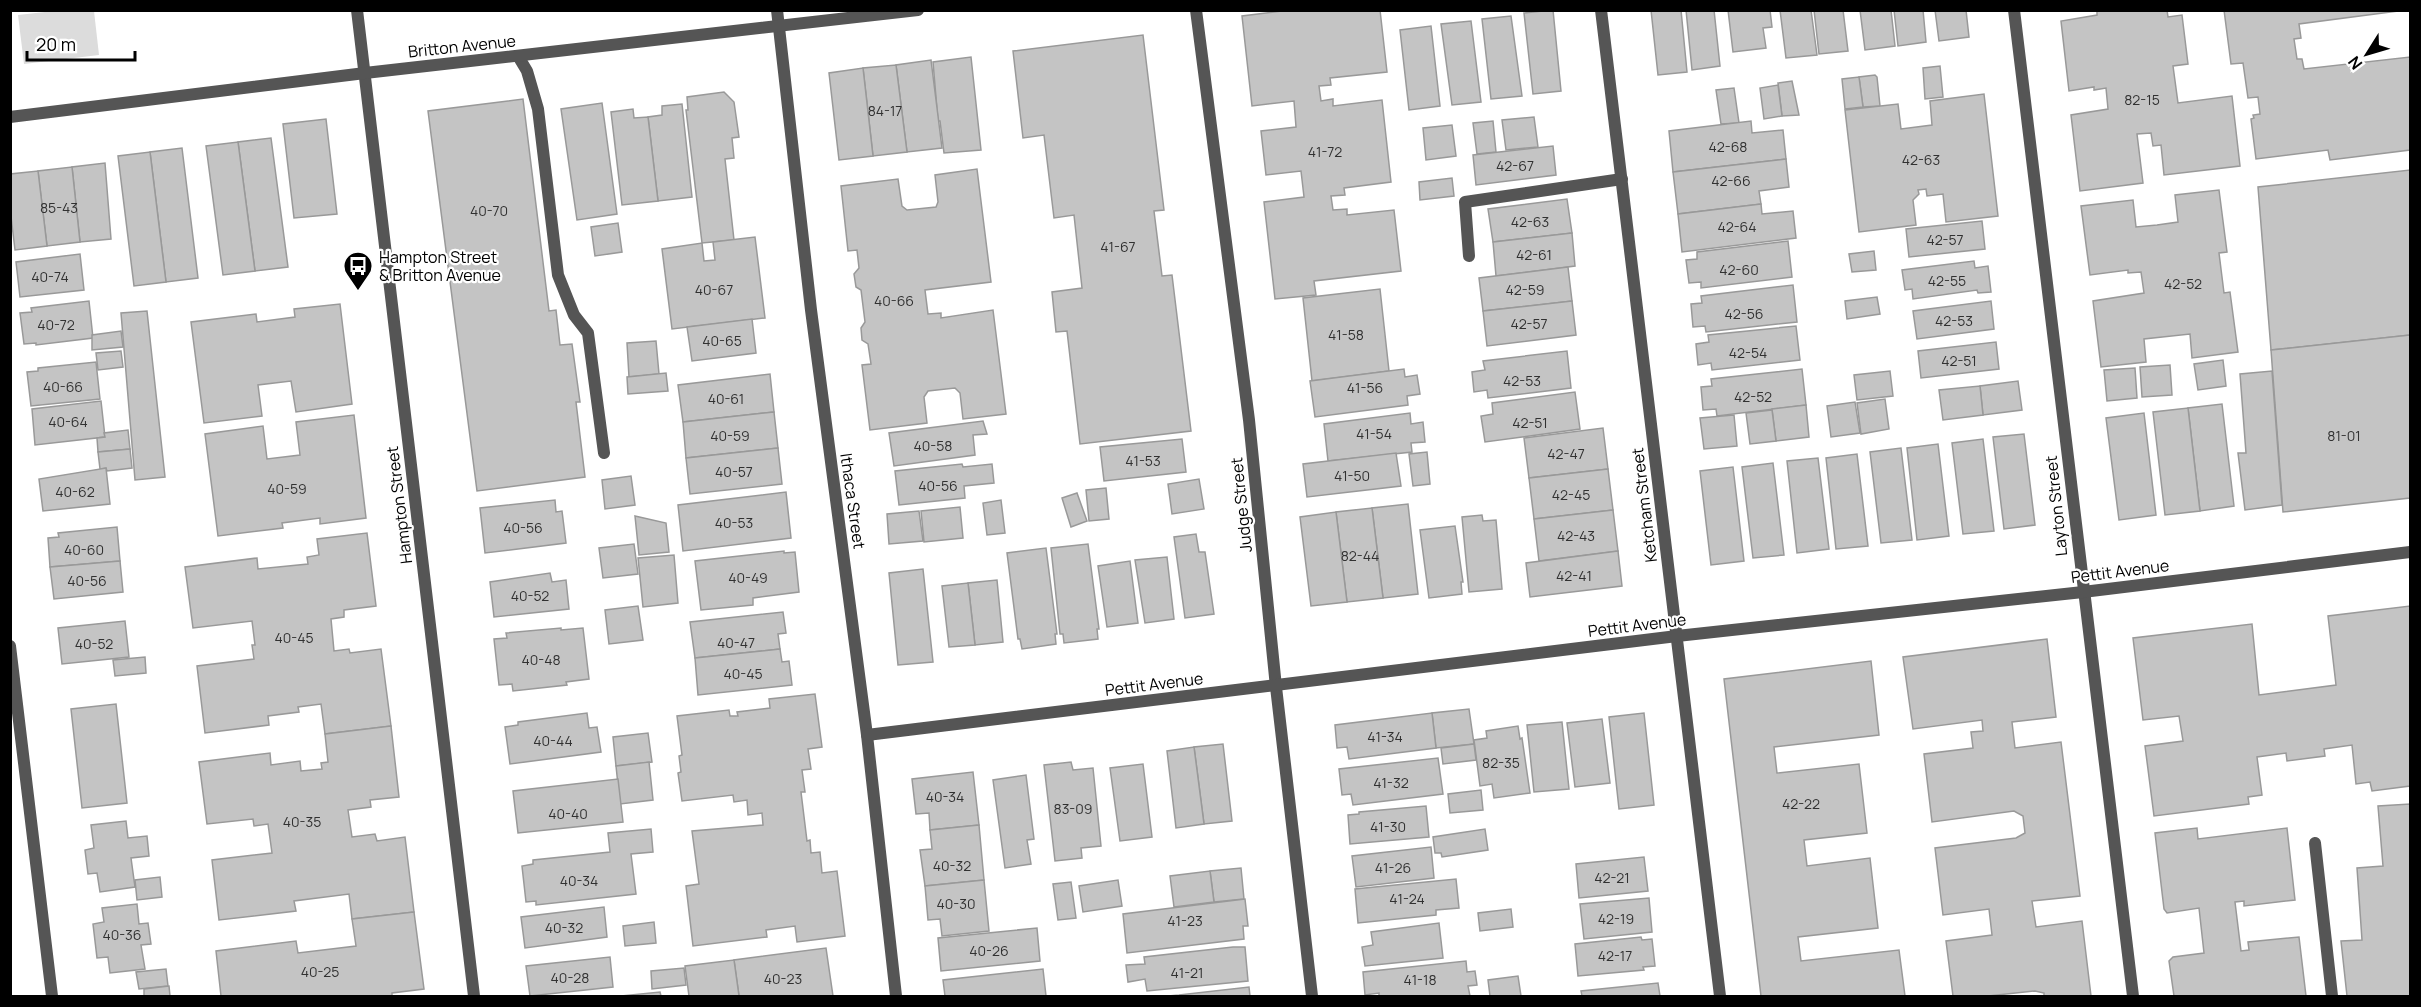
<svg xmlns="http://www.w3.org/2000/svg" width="2421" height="1007" font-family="Manrope,sans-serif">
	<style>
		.green { fill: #dcdcdc }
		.building { fill: #c4c4c4; stroke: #999; stroke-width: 1.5 }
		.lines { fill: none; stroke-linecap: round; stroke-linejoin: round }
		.service { stroke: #555; stroke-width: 12 }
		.minor { stroke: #555; stroke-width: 12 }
		.labels { text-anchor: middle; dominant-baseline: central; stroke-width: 4.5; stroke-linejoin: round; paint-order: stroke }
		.number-label { font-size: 14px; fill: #313131 }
		.street-label { font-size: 16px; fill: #000; stroke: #fff }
		.poi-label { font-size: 16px; fill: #000; stroke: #fff; text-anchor: start }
	</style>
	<rect width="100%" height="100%" fill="#fff"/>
	<polygon class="green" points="63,10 94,11 99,55 24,64 18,15"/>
	<g class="building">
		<polygon points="1290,10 1380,10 1387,72 1330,78 1331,85 1319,86 1321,101 1333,99 1333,106 1382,100 1391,182 1344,188 1345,195 1331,196 1333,210 1347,209 1347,215 1394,210 1401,271 1314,281 1316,295 1275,299 1264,202 1304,197 1301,171 1266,175 1261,131 1296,127 1294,101 1252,106 1242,16"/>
		<polygon points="1553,10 1561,91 1533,94 1524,13"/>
		<polygon points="1651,10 1681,10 1687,72 1658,75"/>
		<polygon points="1686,10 1714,10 1720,66 1692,70"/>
		<polygon points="1728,10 1770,10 1772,27 1763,28 1766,48 1733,52"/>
		<polygon points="1780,10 1811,10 1817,55 1786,58"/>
		<polygon points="1814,10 1843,10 1848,51 1819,54"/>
		<polygon points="1860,10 1891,10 1895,46 1865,50"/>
		<polygon points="1894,10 1923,10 1926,42 1898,46"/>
		<polygon points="1935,10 1966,10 1969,37 1939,41"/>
		<polygon points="2097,10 2167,10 2168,17 2182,15 2188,64 2173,66 2178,103 2232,96 2240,166 2164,175 2161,145 2153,146 2151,133 2137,134 2143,183 2080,191 2071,115 2108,109 2106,88 2094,90 2094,87 2069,91 2061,21 2097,15"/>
		<polygon points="2224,10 2406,10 2299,24 2301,38 2294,39 2297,59 2302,59 2304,69 2410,57 2410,150 2330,160 2328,150 2256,159 2251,119 2254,118 2253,115 2260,114 2258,97 2248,98 2243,63 2231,64"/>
		<polygon points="1511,16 1522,96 1491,99 1482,19"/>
		<polygon points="1471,21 1481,102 1452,105 1441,24"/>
		<polygon points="1431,26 1440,106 1409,110 1400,30"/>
		<polygon points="1143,35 1164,210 1154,211 1162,276 1172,275 1191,431 1080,444 1067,331 1056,332 1052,292 1082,288 1074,215 1054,218 1044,135 1023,138 1013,51"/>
		<polygon points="971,57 981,150 944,153 940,121 938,121 933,62"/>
		<polygon points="931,60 942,148 907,152 896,65"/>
		<polygon points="896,65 907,152 873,156 863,68"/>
		<polygon points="1940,66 1943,97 1925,99 1923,68"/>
		<polygon points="863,68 873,156 839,160 829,73"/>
		<polygon points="1875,75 1877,77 1880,106 1863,107 1859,77"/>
		<polygon points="1859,77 1863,107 1845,109 1842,79"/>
		<polygon points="1792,81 1799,115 1782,116 1778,83"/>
		<polygon points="1778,85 1782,116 1764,119 1760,88"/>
		<polygon points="1734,88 1739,123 1721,124 1716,90"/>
		<polygon points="724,92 734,102 739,137 732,138 734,158 725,159 734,240 702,243 686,110 688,110 687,97"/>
		<polygon points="1984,94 1998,216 1946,222 1943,194 1927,196 1926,189 1918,190 1919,194 1913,200 1916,225 1859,232 1845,110 1898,104 1901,129 1932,125 1930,101"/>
		<polygon points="523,99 549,311 556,310 560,345 572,344 580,402 576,402 585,477 477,491 428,111"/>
		<polygon points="602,103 617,214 577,220 561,109"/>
		<polygon points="682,104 692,197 658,201 648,117 662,115 662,106"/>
		<polygon points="633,109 634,118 648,117 658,201 622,205 611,112"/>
		<polygon points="1534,117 1538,147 1506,150 1502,120"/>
		<polygon points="326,119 337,214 294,218 283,124"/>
		<polygon points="1493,121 1496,152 1477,154 1473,123"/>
		<polygon points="1751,121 1752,133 1783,130 1786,159 1673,172 1669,131"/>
		<polygon points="1452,125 1456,156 1426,160 1423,128"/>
		<polygon points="271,138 288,267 255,271 238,142"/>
		<polygon points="238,142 255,271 223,275 206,146"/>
		<polygon points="1553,146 1556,175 1476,185 1473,155"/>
		<polygon points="182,148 198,278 166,282 150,152"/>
		<polygon points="150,152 166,282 134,286 118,156"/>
		<polygon points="1786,159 1789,187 1759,191 1761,204 1678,214 1673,172"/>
		<polygon points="105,163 111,239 80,242 72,167"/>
		<polygon points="72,167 80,242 47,246 38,171"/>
		<polygon points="977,169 991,282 925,290 928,314 941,313 941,318 993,310 1006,414 963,419 960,393 955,388 928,391 924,397 927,423 870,430 862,365 871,364 868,344 862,340 861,328 865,322 861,290 856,287 854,274 859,268 857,250 848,251 841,186 898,179 902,206 907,210 936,207 938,202 935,175"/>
		<polygon points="2410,170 2410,335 2271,350 2258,187"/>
		<polygon points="38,171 47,246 15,250 10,208 10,174"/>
		<polygon points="1452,178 1454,196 1420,200 1419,182"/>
		<polygon points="2219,190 2227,252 2219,253 2224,293 2230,292 2238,352 2192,358 2190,334 2144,339 2146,362 2101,367 2093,301 2144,293 2141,272 2128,273 2128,270 2090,275 2081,206 2133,200 2136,227 2157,225 2178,222 2175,195"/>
		<polygon points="1567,199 1572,233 1493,242 1488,209"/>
		<polygon points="1761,204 1762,214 1793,211 1796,238 1682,252 1678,214"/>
		<polygon points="1982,221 1985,249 1909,257 1906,229"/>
		<polygon points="618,223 622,252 595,256 591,227"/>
		<polygon points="1572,233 1575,266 1496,276 1493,242"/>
		<polygon points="755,237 765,318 672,329 662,249 702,243 704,261 715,260 713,242"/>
		<polygon points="1788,241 1792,277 1701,288 1701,282 1689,283 1686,260 1697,259 1697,252"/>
		<polygon points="1874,251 1876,270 1852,272 1849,254"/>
		<polygon points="80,254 84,290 20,297 16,262"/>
		<polygon points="1974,261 1975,268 1988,266 1991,292 1978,293 1977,290 1913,299 1912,289 1905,290 1902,270"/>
		<polygon points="1568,267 1572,301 1483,311 1479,278"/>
		<polygon points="1793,285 1797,322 1706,332 1705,326 1693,327 1691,304 1702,303 1701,296"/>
		<polygon points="1380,289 1389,371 1312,381 1303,298"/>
		<polygon points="1877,297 1880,314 1847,319 1845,301"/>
		<polygon points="89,301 93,338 36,345 36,343 24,344 20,313 32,312 31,308"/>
		<polygon points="1572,301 1576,335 1487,346 1483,311"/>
		<polygon points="1991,301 1994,329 1917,339 1913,311"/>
		<polygon points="340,304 352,404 296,412 291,381 258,385 262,416 204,423 191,322 256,314 257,322 295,317 294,309"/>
		<polygon points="147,311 165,477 135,480 121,313"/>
		<polygon points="752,319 756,353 692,361 687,327"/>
		<polygon points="1796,326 1800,360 1712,370 1711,363 1698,365 1696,344 1709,342 1708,335"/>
		<polygon points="121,331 123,347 92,350 92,335"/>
		<polygon points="2410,335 2410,498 2283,512 2271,350"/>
		<polygon points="656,341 659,374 629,377 627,343"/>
		<polygon points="1996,342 1999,369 1921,378 1918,351"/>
		<polygon points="121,351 123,367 98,370 96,353"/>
		<polygon points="1567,351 1571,388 1488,398 1487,390 1474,392 1472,372 1485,370 1483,361"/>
		<polygon points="2223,360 2226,386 2198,390 2194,364"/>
		<polygon points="96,362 100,399 31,406 27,372 38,371 38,368"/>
		<polygon points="2170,365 2172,395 2142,397 2140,367"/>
		<polygon points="2135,368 2137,398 2107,401 2104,370"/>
		<polygon points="1404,369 1405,377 1417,375 1420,394 1407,396 1408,405 1315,417 1310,381"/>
		<polygon points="1802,369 1806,405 1717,416 1716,409 1703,410 1701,387 1712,386 1711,379"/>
		<polygon points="1890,371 1893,396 1857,400 1854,375"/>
		<polygon points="2272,371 2282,505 2245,510 2238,453 2246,453 2240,374"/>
		<polygon points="666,373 668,391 628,394 627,377"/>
		<polygon points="770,374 774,412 683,422 678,385"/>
		<polygon points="2018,381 2022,410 1983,415 1980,386"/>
		<polygon points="1980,386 1983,415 1943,420 1939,390"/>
		<polygon points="1575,392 1580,429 1485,442 1481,416 1493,414 1492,403"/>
		<polygon points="1885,399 1889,429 1861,434 1857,403"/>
		<polygon points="101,401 105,437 35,445 32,409"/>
		<polygon points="1855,402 1860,433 1831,437 1827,406"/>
		<polygon points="2222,404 2234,506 2200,511 2188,408"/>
		<polygon points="1806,405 1809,437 1776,441 1772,409"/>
		<polygon points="2188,408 2200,511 2165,515 2153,412"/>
		<polygon points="1772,410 1776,441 1750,444 1746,413"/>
		<polygon points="774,412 778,448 686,458 683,422"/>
		<polygon points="1410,413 1411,424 1423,422 1425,442 1411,443 1412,452 1328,461 1324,424"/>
		<polygon points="2144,413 2156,515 2119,520 2106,418"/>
		<polygon points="354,415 366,518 320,524 320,518 282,523 283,528 218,536 205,434 263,426 267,459 300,455 296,422"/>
		<polygon points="1734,415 1737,446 1704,449 1700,418"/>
		<polygon points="983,421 987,434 973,435 975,455 894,466 889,433"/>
		<polygon points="1603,428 1608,469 1529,478 1524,438"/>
		<polygon points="128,430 130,449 98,452 97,438 105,437 104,433"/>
		<polygon points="2024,434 2035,525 2004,529 1993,437"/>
		<polygon points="1182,439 1186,472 1104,481 1100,447"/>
		<polygon points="1983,439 1994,531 1963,534 1952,443"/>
		<polygon points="1938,444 1949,536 1917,540 1907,448"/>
		<polygon points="778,448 782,484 690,494 686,458"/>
		<polygon points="1901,448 1912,540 1881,543 1870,452"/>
		<polygon points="130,449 132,468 107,471 106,468 100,469 98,452"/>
		<polygon points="1427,452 1430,484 1413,486 1409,454"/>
		<polygon points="1396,453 1401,486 1307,497 1303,464"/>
		<polygon points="1857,454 1868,546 1836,549 1826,458"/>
		<polygon points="1818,458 1829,549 1797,553 1787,461"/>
		<polygon points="1773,463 1784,555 1753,558 1742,467"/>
		<polygon points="962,464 963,467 992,464 994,483 964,486 965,498 899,505 895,471"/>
		<polygon points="1733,467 1744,561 1711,565 1700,471"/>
		<polygon points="106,468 110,504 43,511 39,479"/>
		<polygon points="1608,469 1613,510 1534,519 1529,478"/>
		<polygon points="631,476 635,505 605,509 602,480"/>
		<polygon points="1199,479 1204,509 1172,514 1168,484"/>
		<polygon points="1106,488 1109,519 1089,521 1086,490"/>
		<polygon points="786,492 791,538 683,551 678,505"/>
		<polygon points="1077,493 1087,521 1071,527 1062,498"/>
		<polygon points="555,500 556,512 562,511 566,543 485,553 480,508"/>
		<polygon points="1001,500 1005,533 987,535 983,503"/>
		<polygon points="1408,504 1418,594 1383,598 1372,508"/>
		<polygon points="960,507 963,538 924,542 921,511"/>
		<polygon points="1372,508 1383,598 1347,602 1336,512"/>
		<polygon points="1613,510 1618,551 1539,561 1534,519"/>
		<polygon points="919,511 923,541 889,544 887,514"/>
		<polygon points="1336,512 1347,602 1311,606 1300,517"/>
		<polygon points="1482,515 1483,521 1496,520 1502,589 1469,592 1462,517"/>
		<polygon points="635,516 666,523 669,552 639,555"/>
		<polygon points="1455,526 1463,582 1461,582 1462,594 1429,598 1420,530"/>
		<polygon points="117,527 120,561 50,567 48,538 59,537 58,533"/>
		<polygon points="367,533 376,606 344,610 344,617 331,619 334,651 349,649 350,653 381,649 391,726 325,734 321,704 298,707 299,712 268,716 269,725 205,733 197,666 254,659 252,645 255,645 252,621 193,628 185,567 257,558 258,569 308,564 307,557 319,555 317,539"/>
		<polygon points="1196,534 1199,552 1205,552 1214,614 1185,618 1174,537"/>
		<polygon points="634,544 638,574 603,578 599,548"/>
		<polygon points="1088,544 1099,629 1097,629 1098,639 1064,643 1063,634 1060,634 1051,548"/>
		<polygon points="1046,548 1057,634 1055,634 1056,644 1022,649 1020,639 1018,639 1007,553"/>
		<polygon points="784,551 784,553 795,552 799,592 753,598 753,605 701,610 695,561"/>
		<polygon points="1618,551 1622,586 1530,597 1526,563"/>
		<polygon points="674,555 678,603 643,607 638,558"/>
		<polygon points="1167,557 1174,619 1145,623 1135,560"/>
		<polygon points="120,561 123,592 54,599 50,567"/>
		<polygon points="1130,561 1138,623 1107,627 1098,566"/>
		<polygon points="923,569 933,662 898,665 889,573"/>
		<polygon points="550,573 552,582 566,580 569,609 494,617 490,582"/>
		<polygon points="997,580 1003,642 975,645 968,583"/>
		<polygon points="968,583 975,645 949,647 942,586"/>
		<polygon points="638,606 643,640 609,644 605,610"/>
		<polygon points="2410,606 2410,786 2372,791 2370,782 2356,784 2352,745 2324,749 2325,756 2287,761 2286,753 2257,757 2262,795 2248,797 2249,804 2154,816 2145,746 2183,741 2179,716 2143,720 2133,638 2252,624 2259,695 2336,685 2328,616"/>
		<polygon points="783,612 786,633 778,634 780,649 695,658 690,622"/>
		<polygon points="125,621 129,657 62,664 58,628"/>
		<polygon points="561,628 561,630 583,628 589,679 566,682 567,685 513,691 512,684 499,685 494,639 507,638 506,633"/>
		<polygon points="2047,639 2056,717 2012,722 2015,748 2061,742 2080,896 2032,901 2036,927 2082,921 2091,996 2044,996 2044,993 2035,991 1988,996 1953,996 1946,941 1992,935 1989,909 1943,915 1935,848 2016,838 2025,833 2023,816 2014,811 1932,822 1924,754 1973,748 1971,732 1983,731 1982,720 1913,729 1903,657"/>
		<polygon points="780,649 782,662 789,661 792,685 698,695 695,658"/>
		<polygon points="145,657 146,673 115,676 113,660"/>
		<polygon points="1871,661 1879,735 1774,747 1777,773 1859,764 1867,833 1804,840 1807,866 1870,858 1878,928 1798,937 1801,961 1899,950 1905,996 1761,996 1724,679"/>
		<polygon points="815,694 822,747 808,749 811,769 802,770 805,792 801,792 807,841 810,840 811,853 820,852 822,873 837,871 845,936 797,942 795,926 766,930 767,937 693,946 686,886 699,884 692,831 763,825 762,813 748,815 747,800 734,802 733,795 682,801 678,773 681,772 679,756 682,755 677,716 729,710 730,716 738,716 737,712 770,708 769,699"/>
		<polygon points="116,704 127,803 82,808 71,709"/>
		<polygon points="1469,709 1474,744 1436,748 1432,713"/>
		<polygon points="587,713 589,728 597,727 601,752 510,764 505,727 518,725 518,722"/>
		<polygon points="1432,713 1436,748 1349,759 1347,747 1337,748 1335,725"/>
		<polygon points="1644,713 1654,805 1619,809 1609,717"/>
		<polygon points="1602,719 1610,783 1575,787 1567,723"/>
		<polygon points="1562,722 1569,789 1534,792 1527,725"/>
		<polygon points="391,726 399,797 370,800 371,807 348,810 352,837 375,834 377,841 405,837 414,912 352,919 349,894 294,901 296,911 219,920 212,860 272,853 268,824 254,826 253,819 207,824 199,762 270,753 271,765 300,761 301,771 322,769 321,763 328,762 325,734"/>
		<polygon points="1518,726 1520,739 1522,738 1530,793 1494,798 1492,784 1480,786 1474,740 1487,738 1486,731"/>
		<polygon points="648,733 652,762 616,766 613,737"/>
		<polygon points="1223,744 1232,821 1204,824 1194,747"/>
		<polygon points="1474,744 1476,760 1443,764 1441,748"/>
		<polygon points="1194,747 1204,824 1176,828 1167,751"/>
		<polygon points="1438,758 1443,794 1353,805 1351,794 1342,795 1339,769"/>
		<polygon points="649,762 653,800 620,804 616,766"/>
		<polygon points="1071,762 1073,770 1093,768 1101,846 1081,848 1082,858 1055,861 1044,765"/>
		<polygon points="1143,764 1152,837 1120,841 1110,768"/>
		<polygon points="973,772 979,825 930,830 929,813 916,814 912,779"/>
		<polygon points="1026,775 1034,839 1027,840 1031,864 1005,868 993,780"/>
		<polygon points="618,779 623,822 518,833 513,791"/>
		<polygon points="1481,790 1483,810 1450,813 1448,794"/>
		<polygon points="2410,804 2410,996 2347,996 2341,941 2362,940 2357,868 2383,866 2378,806"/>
		<polygon points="1426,806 1429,837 1350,844 1348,815 1359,814 1359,812"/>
		<polygon points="126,821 128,838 147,836 149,856 131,858 135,887 100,892 97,873 88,874 85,850 94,848 91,825"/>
		<polygon points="979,825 984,880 925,886 920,850 932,849 930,830"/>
		<polygon points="2197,828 2198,839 2287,828 2295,900 2244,906 2244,901 2235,902 2241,951 2249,950 2248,942 2299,937 2306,996 2174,996 2169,961 2173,957 2204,953 2199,908 2167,913 2164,909 2155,833"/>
		<polygon points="651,829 653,852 631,854 636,894 536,905 536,901 526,902 522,866 533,864 533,860 610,852 608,833"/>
		<polygon points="1485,829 1488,850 1442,857 1441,853 1435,853 1433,837"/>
		<polygon points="1431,847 1434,878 1356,887 1352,856"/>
		<polygon points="1644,857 1648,891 1579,898 1576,864"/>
		<polygon points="1241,868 1244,899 1214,902 1210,871"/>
		<polygon points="1210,871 1214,902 1174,907 1170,876"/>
		<polygon points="160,877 162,897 137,900 135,880"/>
		<polygon points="1456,879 1459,908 1436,910 1436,915 1358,923 1355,889"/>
		<polygon points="984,880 989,931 942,936 940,919 928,920 925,886"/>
		<polygon points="1118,880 1122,906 1083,912 1079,886"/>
		<polygon points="1071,882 1076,918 1058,920 1053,884"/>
		<polygon points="1649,898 1652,932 1584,939 1580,904"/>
		<polygon points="1245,899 1248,926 1243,926 1244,939 1127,953 1123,914"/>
		<polygon points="137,904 139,924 148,923 151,944 141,945 145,969 110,973 108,957 97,958 93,924 104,922 102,908"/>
		<polygon points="604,907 607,937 525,948 521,917"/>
		<polygon points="1511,909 1513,927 1480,931 1478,913"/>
		<polygon points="414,912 424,989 392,993 392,996 221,996 216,951 296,941 298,953 356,946 352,919"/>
		<polygon points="654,922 656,943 625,946 623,926"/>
		<polygon points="1439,923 1443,958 1365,966 1362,947 1373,945 1371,932"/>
		<polygon points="1037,928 1040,961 941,971 938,938"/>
		<polygon points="1641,937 1642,940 1652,939 1655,966 1643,967 1644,970 1578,976 1575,944"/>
		<polygon points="1233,947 1245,947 1248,981 1147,991 1145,979 1128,982 1126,965 1145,964 1144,957"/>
		<polygon points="826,948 833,996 739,996 734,960"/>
		<polygon points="610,957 613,987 530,996 526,966"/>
		<polygon points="734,960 739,996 689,996 685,966"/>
		<polygon points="1466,961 1467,972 1475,971 1477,985 1468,986 1470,996 1379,996 1379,993 1365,995 1363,972"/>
		<polygon points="684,968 686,985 652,989 651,971"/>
		<polygon points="166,969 168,986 139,989 136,972"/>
		<polygon points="1043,969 1046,996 945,996 943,980"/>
		<polygon points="1518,976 1521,996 1490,996 1488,980"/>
		<polygon points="1658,983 1660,996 1582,996 1581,991"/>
		<polygon points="169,986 170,996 144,996 144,989"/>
		<polygon points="1249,987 1250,996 1168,996 1179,995"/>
		<polygon points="660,992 661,996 621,996"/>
	</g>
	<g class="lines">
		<g class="service">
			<polyline points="518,56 527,71 538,109 558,275 574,315 588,333 604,453"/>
			<polyline points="1469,256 1465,202 1622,179"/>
			<polyline points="2315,843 2332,996"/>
		</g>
		<g class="minor">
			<polyline points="357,10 474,996"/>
			<polyline points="777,10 811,310 867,735 896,996"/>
			<polyline points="1196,10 1249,420 1276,687 1312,996"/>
			<polyline points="1601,10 1720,996"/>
			<polyline points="2014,10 2133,996"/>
			<polyline points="10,117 365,73 918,10"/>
			<polyline points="10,646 52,996"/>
			<polyline points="867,735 1677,636 2083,592 2410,552"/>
		</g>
	</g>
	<defs>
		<g id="bus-pin" transform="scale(1.5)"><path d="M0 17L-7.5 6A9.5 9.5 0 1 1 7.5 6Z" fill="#000" stroke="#fff"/><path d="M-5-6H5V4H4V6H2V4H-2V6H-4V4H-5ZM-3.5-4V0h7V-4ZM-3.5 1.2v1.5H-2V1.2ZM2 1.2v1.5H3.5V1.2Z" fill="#fff"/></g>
	</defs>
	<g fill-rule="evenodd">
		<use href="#bus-pin" x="358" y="266"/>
	</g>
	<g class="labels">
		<g class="number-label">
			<text x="2142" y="99">82-15</text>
			<text x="885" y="110">84-17</text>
			<text x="1728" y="146">42-68</text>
			<text x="1325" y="151">41-72</text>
			<text x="1921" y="159">42-63</text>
			<text x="1515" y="165">42-67</text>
			<text x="1731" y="180">42-66</text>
			<text x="59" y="207">85-43</text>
			<text x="489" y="210">40-70</text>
			<text x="1530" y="221">42-63</text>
			<text x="1737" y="226">42-64</text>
			<text x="1945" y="239">42-57</text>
			<text x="1118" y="246">41-67</text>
			<text x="1534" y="254">42-61</text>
			<text x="1739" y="269">42-60</text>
			<text x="50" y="276">40-74</text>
			<text x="1947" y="280">42-55</text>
			<text x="2183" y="283">42-52</text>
			<text x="714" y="289">40-67</text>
			<text x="1525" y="289">42-59</text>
			<text x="894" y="300">40-66</text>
			<text x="1744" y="313">42-56</text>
			<text x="1954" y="320">42-53</text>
			<text x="1529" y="323">42-57</text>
			<text x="56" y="324">40-72</text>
			<text x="1346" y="334">41-58</text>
			<text x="722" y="340">40-65</text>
			<text x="1748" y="352">42-54</text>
			<text x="1959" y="360">42-51</text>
			<text x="1522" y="380">42-53</text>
			<text x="63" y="386">40-66</text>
			<text x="1365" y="387">41-56</text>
			<text x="1753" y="396">42-52</text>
			<text x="726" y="398">40-61</text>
			<text x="68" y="421">40-64</text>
			<text x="1530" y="422">42-51</text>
			<text x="1374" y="433">41-54</text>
			<text x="730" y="435">40-59</text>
			<text x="2344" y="435">81-01</text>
			<text x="933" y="445">40-58</text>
			<text x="1566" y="453">42-47</text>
			<text x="1143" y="460">41-53</text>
			<text x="734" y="471">40-57</text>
			<text x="1352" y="475">41-50</text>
			<text x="938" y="485">40-56</text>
			<text x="287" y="488">40-59</text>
			<text x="75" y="491">40-62</text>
			<text x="1571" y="494">42-45</text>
			<text x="734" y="522">40-53</text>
			<text x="523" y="527">40-56</text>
			<text x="1576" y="535">42-43</text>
			<text x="84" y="549">40-60</text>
			<text x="1360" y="555">82-44</text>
			<text x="1574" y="575">42-41</text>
			<text x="748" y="577">40-49</text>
			<text x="87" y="580">40-56</text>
			<text x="530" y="595">40-52</text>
			<text x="294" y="637">40-45</text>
			<text x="736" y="642">40-47</text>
			<text x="94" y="643">40-52</text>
			<text x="541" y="659">40-48</text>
			<text x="743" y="673">40-45</text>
			<text x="1385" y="736">41-34</text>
			<text x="553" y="740">40-44</text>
			<text x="1501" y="762">82-35</text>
			<text x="1391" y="782">41-32</text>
			<text x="945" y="796">40-34</text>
			<text x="1801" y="803">42-22</text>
			<text x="1073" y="808">83-09</text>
			<text x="568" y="813">40-40</text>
			<text x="302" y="821">40-35</text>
			<text x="1388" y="826">41-30</text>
			<text x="952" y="865">40-32</text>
			<text x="1393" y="867">41-26</text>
			<text x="1612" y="877">42-21</text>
			<text x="579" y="880">40-34</text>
			<text x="1407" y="898">41-24</text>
			<text x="956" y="903">40-30</text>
			<text x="1616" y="918">42-19</text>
			<text x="1185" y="920">41-23</text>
			<text x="564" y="927">40-32</text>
			<text x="122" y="934">40-36</text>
			<text x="989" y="950">40-26</text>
			<text x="1615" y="955">42-17</text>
			<text x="320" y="971">40-25</text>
			<text x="1187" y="972">41-21</text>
			<text x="570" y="977">40-28</text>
			<text x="783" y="978">40-23</text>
			<text x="1420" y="979">41-18</text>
		</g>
		<g class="street-label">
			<text transform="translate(462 46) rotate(-6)">Britton Avenue</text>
			<text transform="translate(853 501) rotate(82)">Ithaca Street</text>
			<text transform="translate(399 505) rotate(-97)">Hampton Street</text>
			<text transform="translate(1241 505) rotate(-96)">Judge Street</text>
			<text transform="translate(1644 505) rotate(-97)">Ketcham Street</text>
			<text transform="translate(2056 506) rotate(-96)">Layton Street</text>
			<text transform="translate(2120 571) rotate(-7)">Pettit Avenue</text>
			<text transform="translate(1637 625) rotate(-7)">Pettit Avenue</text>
			<text transform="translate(1154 684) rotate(-7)">Pettit Avenue</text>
		</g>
		<g class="poi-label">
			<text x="379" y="257">Hampton Street<tspan x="379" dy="18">&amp; Britton Avenue</tspan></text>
		</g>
	</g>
	<rect width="2421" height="1007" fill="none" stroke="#000000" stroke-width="24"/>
	<g transform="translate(2367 54) rotate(233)" stroke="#ffffff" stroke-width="4.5" paint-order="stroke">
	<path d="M0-4.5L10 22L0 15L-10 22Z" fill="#000000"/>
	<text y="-9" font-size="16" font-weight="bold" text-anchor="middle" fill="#000000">N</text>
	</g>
	<path d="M27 51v9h108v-9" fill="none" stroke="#000000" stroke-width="3"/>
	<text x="36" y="51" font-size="18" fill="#000000" stroke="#ffffff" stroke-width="4.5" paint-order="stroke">20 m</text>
</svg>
